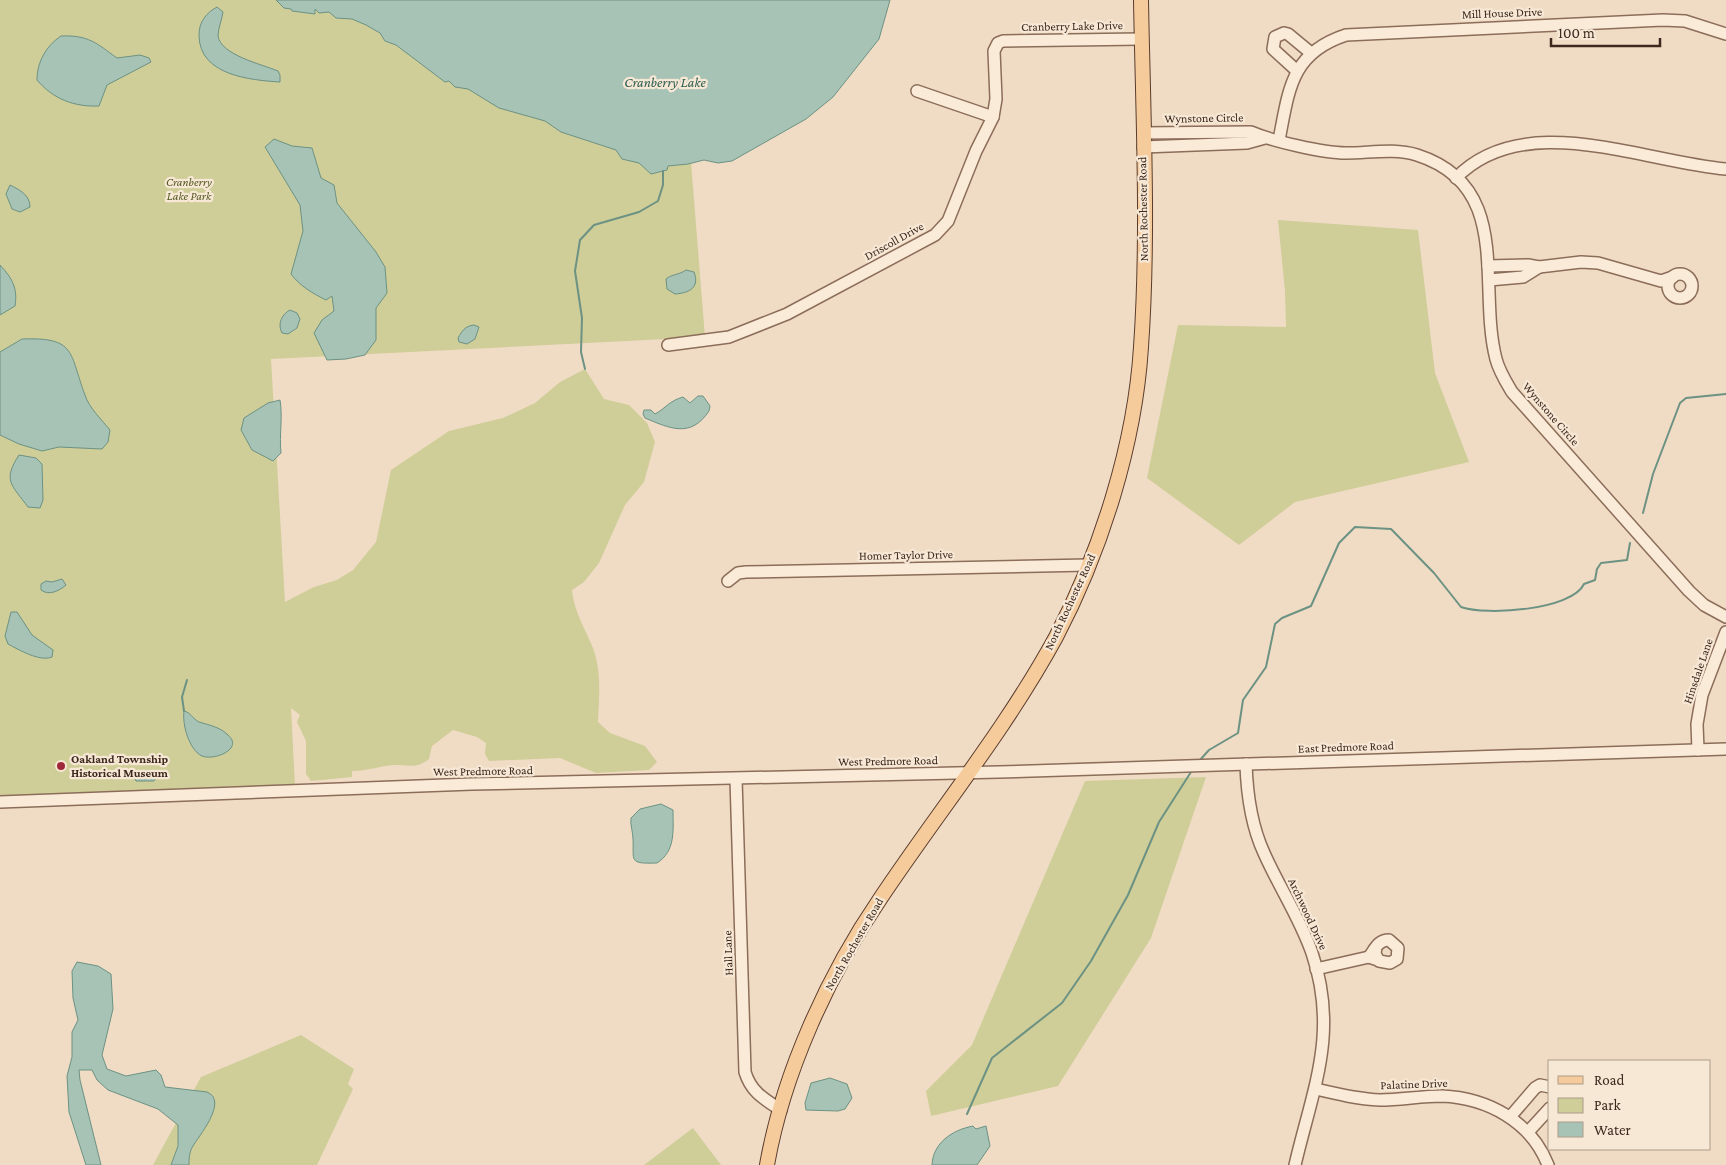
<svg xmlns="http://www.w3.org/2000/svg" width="1726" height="1165" font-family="'Crimson Pro',serif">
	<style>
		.green { fill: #cfcd98 }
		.water { fill: #a6c3b6; stroke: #6c9283 }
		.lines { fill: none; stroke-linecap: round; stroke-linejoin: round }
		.stream { stroke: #6c9283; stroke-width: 2 }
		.minor-casing { stroke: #8c6d5a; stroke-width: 14 }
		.major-casing { stroke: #5a3c2e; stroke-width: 16 }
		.minor { stroke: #faebd8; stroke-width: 11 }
		.major { stroke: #f5cb9b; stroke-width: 14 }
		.poi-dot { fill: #9e273a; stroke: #f7e8d5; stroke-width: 2 }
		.labels { text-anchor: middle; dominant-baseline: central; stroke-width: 4.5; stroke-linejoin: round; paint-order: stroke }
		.street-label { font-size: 12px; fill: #3c281e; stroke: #f7e8d5 }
		.park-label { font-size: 12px; font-style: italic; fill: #545924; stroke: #f7e8d5 }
		.poi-label { font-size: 12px; font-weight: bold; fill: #3c281e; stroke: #f7e8d5; text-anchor: start }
		.water-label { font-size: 14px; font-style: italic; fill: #2d5c52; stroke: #f7e8d5 }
	</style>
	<rect width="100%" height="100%" fill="#f0dcc4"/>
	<g class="green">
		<path d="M0 0H678L705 337 271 359 285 602 314 587 337 580 353 570 376 542 391 470 449 431 503 418 535 403 560 382 585 369 604 399 629 405 647 423 655 442 644 482 625 505 599 563 584 582 572 590C574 612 585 628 593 648 602 674 599 695 598 722L610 733 645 746 657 762 649 770 596 773 560 758 489 761 485 754 486 743 477 737 453 730 432 746 429 759C415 770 410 764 395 765 380 766 367 771 352 771V777L311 781 306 774V741L297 722 300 715 291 708 295 787 0 799Z"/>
		<polygon points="1278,220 1418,230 1435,373 1469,462 1295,502 1239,545 1147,478 1178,325 1286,327 1285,291"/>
		<polygon points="1206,777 1151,938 1058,1086 931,1116 926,1091 972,1045 1085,781"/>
		<polygon points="301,1035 354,1069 348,1084 353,1089 317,1165 153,1165 201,1077"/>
		<polygon points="693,1128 721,1165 644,1165"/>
	</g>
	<g class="water">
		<polygon points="276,0 890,0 879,39 833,97 806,119 732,161 718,163 704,160 688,164 668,166 667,170 651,174 639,163 622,159 616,150 561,132 545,121 499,108 468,89 455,87 449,81 445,82 396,45 385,41 380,33 366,25 352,19 336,18 329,12 319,13 315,9 315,14 292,11 291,9 284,8"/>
		<path d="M217 7 223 12C222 19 218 29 218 36 221 55 261 64 278 71L280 75V82C249 80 199 75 199 35 199 22 206 13 217 7Z"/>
		<path d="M61 36C89 35 96 43 117 58L140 55 149 58 151 62 107 85 99 106C74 107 53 99 37 80 37 62 46 46 61 36Z"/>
		<path d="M274 139 292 146 312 148 321 178 334 185 337 203 376 252 385 267 387 293 376 308V340L365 355 346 359 327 360 314 333 322 320 334 311 332 296 326 300C312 293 300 286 291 274L303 231 300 205 265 147Z"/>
		<path d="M10 185C20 190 30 195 30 207L20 212 12 209 6 194Z"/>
		<path d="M0 265C12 278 18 288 15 306L0 315Z"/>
		<path d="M686 270 694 272C700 288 689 293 675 294L667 289 666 279C672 274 679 275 686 270Z"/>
		<path d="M290 310 297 313 300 319 297 328 288 334 282 333C277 324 282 314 290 310Z"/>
		<path d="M474 325 479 327 475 339 467 344 459 342 458 338C462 331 465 326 474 325Z"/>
		<path d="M22 339C77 337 69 353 85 395 89 408 102 420 110 430L108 442 102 449 59 447 42 451 19 444 0 435V352Z"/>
		<path d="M698 396H703L710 406 709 411C691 438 671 429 645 418L643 414 644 410H651L655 414C666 408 669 401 683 397L690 403Z"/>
		<path d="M280 400C283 418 279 435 281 453L273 461 252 450 241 430 244 418 268 403Z"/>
		<path d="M19 455 36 458 42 464 43 500 40 508 28 507C12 485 2 481 19 455Z"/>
		<path d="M62 579 66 585C59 591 49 596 41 590V584L46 581 52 582Z"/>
		<path d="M11 612H17L32 635 53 650 52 657C40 662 19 650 8 644L5 636Z"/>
		<path d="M184 711C190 712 193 719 199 722 209 725 220 727 228 735 244 749 214 761 202 756 189 750 182 724 184 711Z"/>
		<polygon points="135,771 156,775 157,777 154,781 136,781 133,775"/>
		<path d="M661 804 673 810C673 830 676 851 657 863 628 864 634 861 633 839 633 832 630 825 631 818L640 809Z"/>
		<path d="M77 962 98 966 111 974 113 1009 102 1055 107 1069 126 1076 156 1070 161 1075 165 1087 207 1092C229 1101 198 1137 193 1146 189 1152 189 1159 189 1165H171L178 1146V1125L158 1109 108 1090 97 1080 92 1070H79L80 1080 101 1165H86L69 1112 67 1076 72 1057V1032L78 1020 73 998 72 971Z"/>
		<polygon points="830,1078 847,1084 852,1098 845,1109 838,1111 806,1110 805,1103 811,1083"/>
		<path d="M973 1126 976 1129 986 1126 990 1146 977 1165H932C933 1143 952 1130 973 1126Z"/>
	</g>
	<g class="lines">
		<g class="stream">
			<polyline points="585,369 581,352 582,318 575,271 580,240 594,225 639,212 658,201 663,185 663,171"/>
			<polyline points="1643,513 1653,474 1680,403 1686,398 1726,394"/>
			<polyline points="184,711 182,697 187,680"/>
			<path d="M1200 760 1209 750 1238 733 1243 700 1266 667 1275 624 1282 618 1311 606 1339 543 1355 527 1391 529 1434 573 1461 607C1486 616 1572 610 1584 584L1595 580 1597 569 1601 563 1627 560 1630 543"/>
			<polyline points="967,1114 992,1058 1062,1003 1091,961 1128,895 1159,822 1191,772"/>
		</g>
		<g class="minor-casing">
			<g id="minor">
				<polyline points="1296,70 1273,49 1275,37 1284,33 1288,34 1311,53"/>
				<polyline points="917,91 993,117"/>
				<path d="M1143 133 1251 132C1272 141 1323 153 1346 153 1370 153 1394 148 1417 155 1514 186 1477 286 1496 359 1499 371 1506 382 1512 392L1689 591 1704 605 1726 617"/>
				<path d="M1279 140C1289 89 1291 53 1346 35L1663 20 1685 21 1726 34"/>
				<polyline points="1143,147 1247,143 1265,138"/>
				<path d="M1456 178C1524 108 1643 162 1726 169"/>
				<polyline points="1488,266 1528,265 1539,267 1581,262 1598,263 1661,281 1673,277"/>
				<circle cx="1680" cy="286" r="12"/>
				<polyline points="1489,280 1523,277 1539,267"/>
				<polyline points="668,345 729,337 787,314 935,235 948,221 976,151 993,117 996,99 994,51 998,43 1003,41 1141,39"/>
				<polyline points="728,581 738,573 746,572 1088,565"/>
				<polyline points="1698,750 1697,724 1702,695 1726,632"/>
				<path d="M1246 764C1247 795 1251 825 1264 853 1279 887 1300 918 1312 953 1339 1033 1313 1088 1295 1165"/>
				<path d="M736 779 745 1072C751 1092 764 1099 781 1110"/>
				<polyline points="0,802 472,784 999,772 1726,749"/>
				<path d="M1369 957C1375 949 1378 940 1389 940L1398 948 1397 959 1390 963 1379 961 1375 954 1376 947"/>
				<polyline points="1316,969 1369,957 1375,959"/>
				<path d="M1316 1089C1337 1094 1358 1099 1380 1100 1401 1100 1421 1096 1442 1096 1487 1098 1531 1121 1548 1165"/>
				<polyline points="1510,1117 1535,1088 1540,1085 1550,1087"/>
				<polyline points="1528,1132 1550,1108"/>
			</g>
		</g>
		<g class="major-casing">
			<path id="major" d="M767 1165C783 1074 828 975 880 899 938 812 1006 729 1056 637 1101 551 1135 444 1141 347 1149 233 1143 115 1141 0"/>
		</g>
		<use href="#minor" class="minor"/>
		<use href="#major" class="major"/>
	</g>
	<circle class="poi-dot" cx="61" cy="766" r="5"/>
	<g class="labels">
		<g class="street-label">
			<text transform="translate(1502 13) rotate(-2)">Mill House Drive</text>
			<text transform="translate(1072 26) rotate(-1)">Cranberry Lake Drive</text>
			<text transform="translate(1204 118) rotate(-1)">Wynstone Circle</text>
			<text transform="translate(1143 209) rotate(-91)">North Rochester Road</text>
			<text transform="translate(894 241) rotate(-29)">Driscoll Drive</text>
			<text transform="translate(1551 414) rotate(49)">Wynstone Circle</text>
			<text transform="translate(906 555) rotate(-1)">Homer Taylor Drive</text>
			<text transform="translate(1070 602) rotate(-65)">North Rochester Road</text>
			<text transform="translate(1698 671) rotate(-71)">Hinsdale Lane</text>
			<text transform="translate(1346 747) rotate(-2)">East Predmore Road</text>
			<text transform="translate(888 761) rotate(-1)">West Predmore Road</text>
			<text transform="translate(483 771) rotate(-1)">West Predmore Road</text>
			<text transform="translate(1308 914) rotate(65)">Archwood Drive</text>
			<text transform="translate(854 944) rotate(-60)">North Rochester Road</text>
			<text transform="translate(728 953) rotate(-92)">Hall Lane</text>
			<text transform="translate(1414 1084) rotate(-2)">Palatine Drive</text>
		</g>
		<g class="park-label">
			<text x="189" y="182">Cranberry<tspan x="189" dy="14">Lake Park</tspan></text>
		</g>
		<g class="poi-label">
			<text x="71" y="759">Oakland Township<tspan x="71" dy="14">Historical Museum</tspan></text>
		</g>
		<g class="water-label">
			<text x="665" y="82">Cranberry Lake</text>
		</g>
	</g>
	<rect x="1548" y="1060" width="162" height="90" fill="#f7e8d5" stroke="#ac9b8c"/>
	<rect x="1558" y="1076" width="25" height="8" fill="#f5cb9b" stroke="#ac9b8c"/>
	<text x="1594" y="1085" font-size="15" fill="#3c281e">Road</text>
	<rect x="1558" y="1098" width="25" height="15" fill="#cfcd98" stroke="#ac9b8c"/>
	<text x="1594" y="1110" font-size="15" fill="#3c281e">Park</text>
	<rect x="1558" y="1122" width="25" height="15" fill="#a6c3b6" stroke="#ac9b8c"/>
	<text x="1594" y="1135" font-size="15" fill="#3c281e">Water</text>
	<path d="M1551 38v8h109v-8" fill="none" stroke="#3c281e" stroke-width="2.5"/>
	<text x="1558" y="38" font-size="15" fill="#3c281e" stroke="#f7e8d5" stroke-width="4" paint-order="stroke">100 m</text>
</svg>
